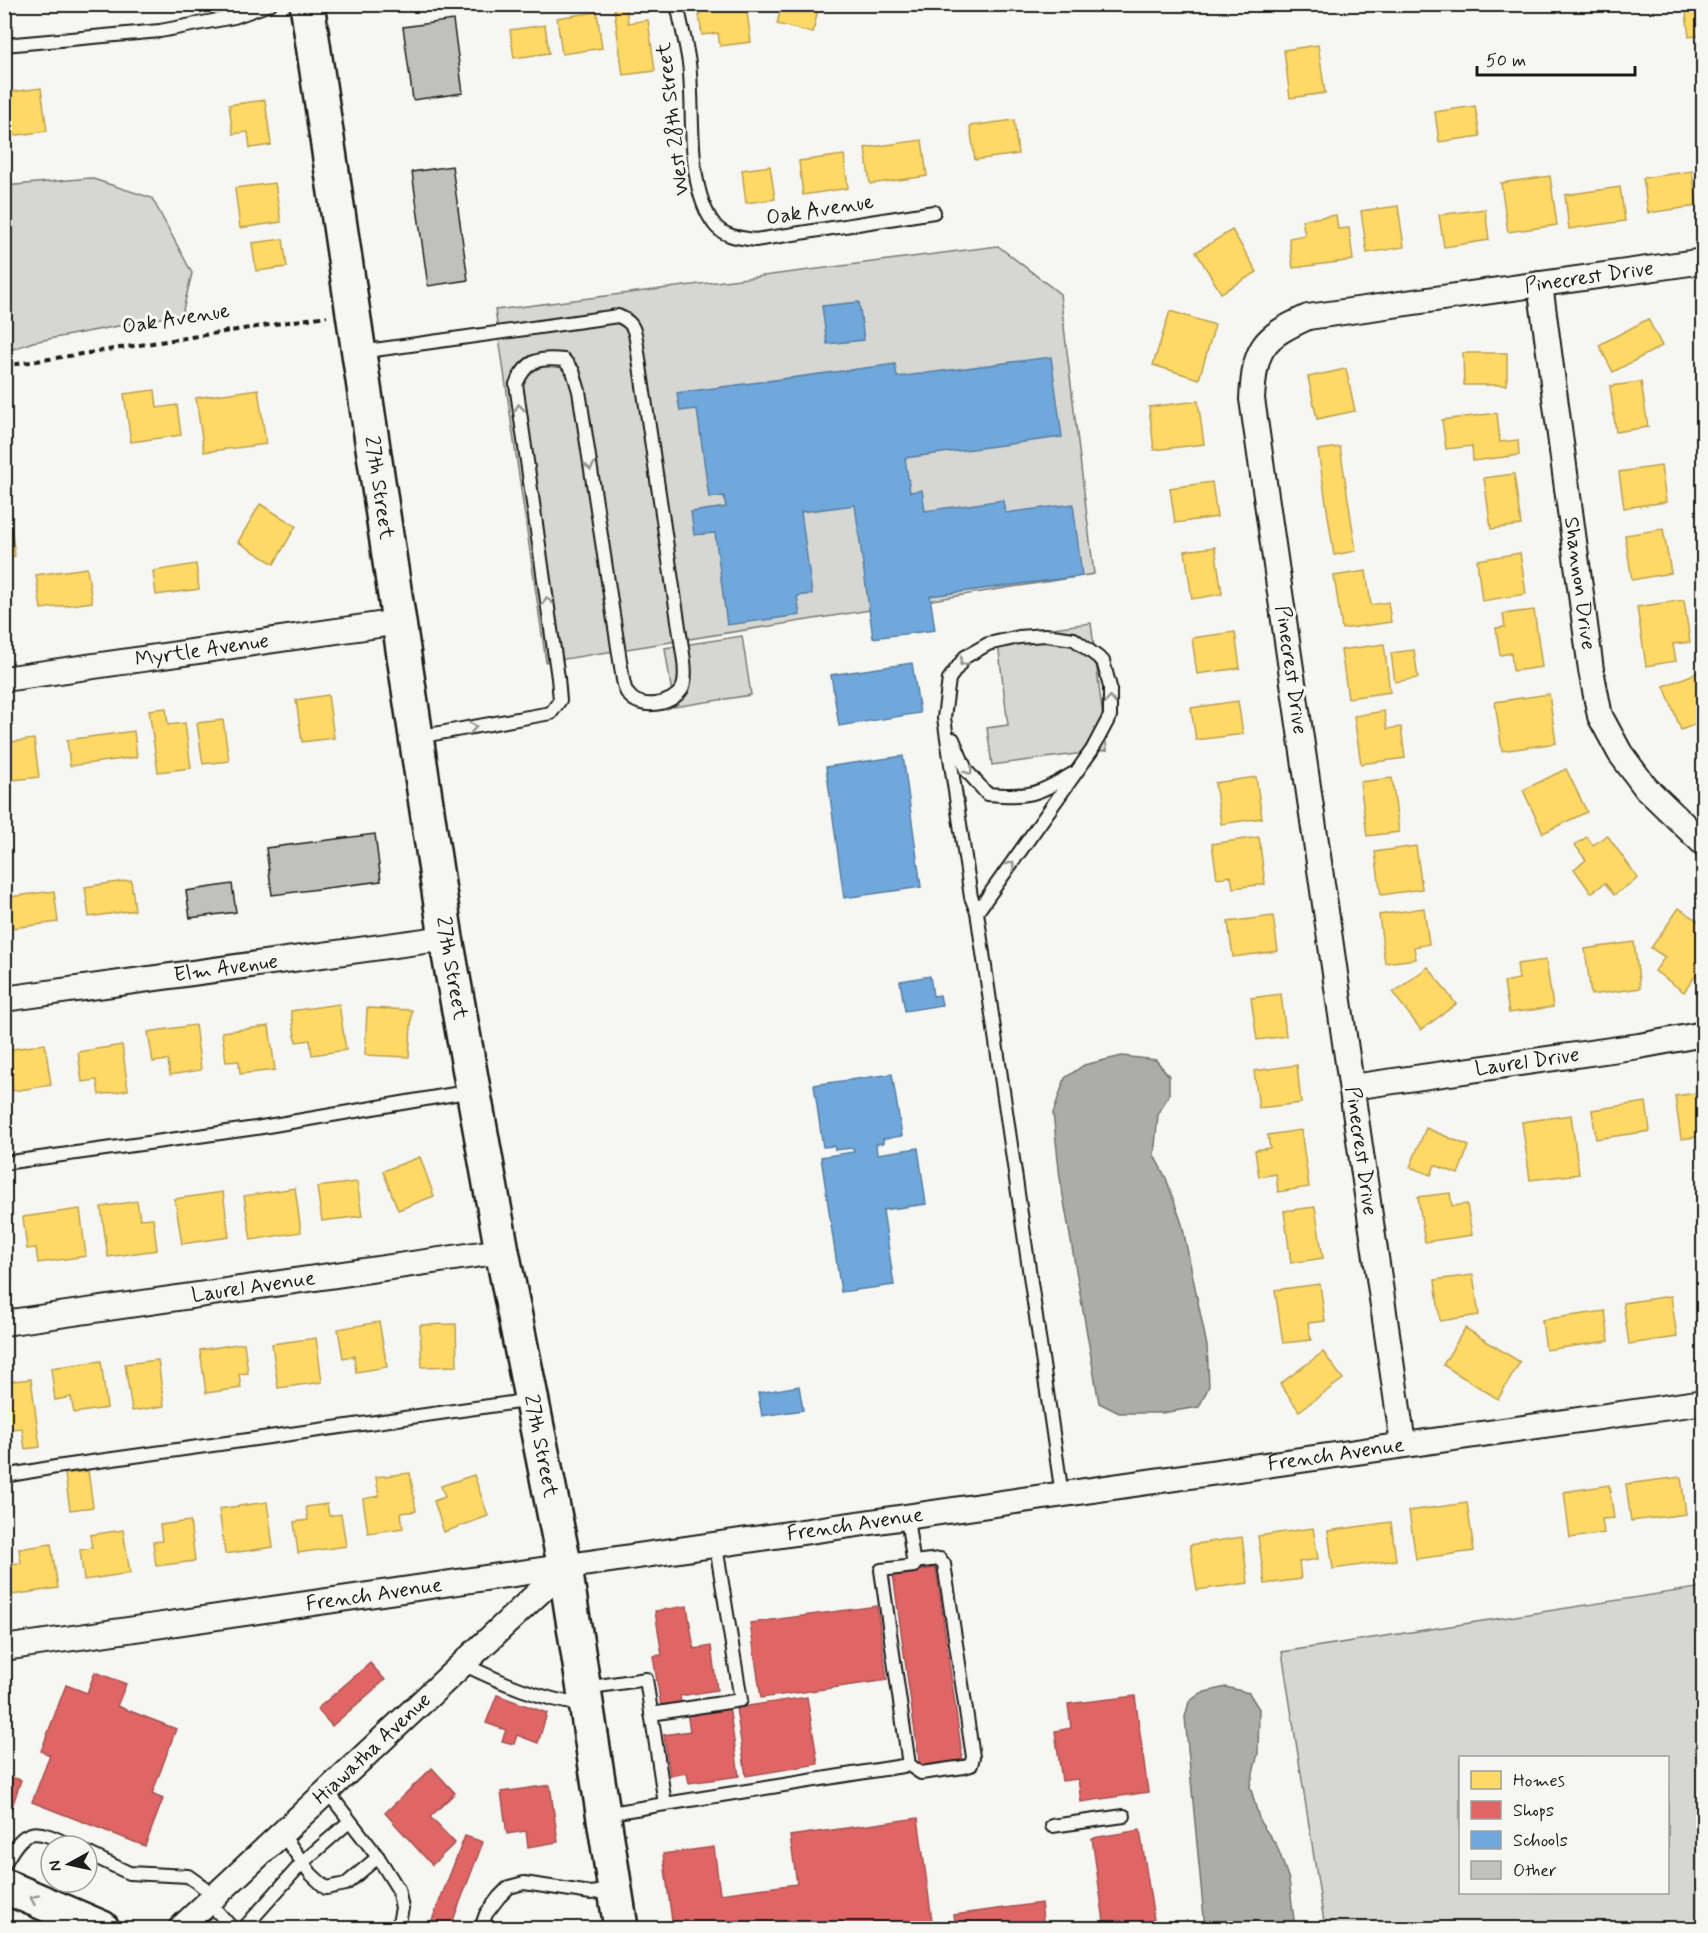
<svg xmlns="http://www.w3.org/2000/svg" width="1708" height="1933" font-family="Mynerve,sans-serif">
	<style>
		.green { fill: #d6d6d2; stroke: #797977; stroke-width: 1.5; fill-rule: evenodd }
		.water { fill: #acaca9; stroke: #727271; stroke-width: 1.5 }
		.homes { fill: #ffd966; stroke: #bba050; stroke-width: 1.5 }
		.shops { fill: #e06666; stroke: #a55050; stroke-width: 1.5 }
		.schools { fill: #6fa8dc; stroke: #567ea2; stroke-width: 1.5 }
		.building { fill: #c0c0bd; stroke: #1c1c1c; stroke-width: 1.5 }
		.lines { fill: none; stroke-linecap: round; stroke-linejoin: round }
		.lane-casing { stroke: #1c1c1c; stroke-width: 16 }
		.street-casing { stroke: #1c1c1c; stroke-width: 28 }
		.secondary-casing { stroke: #1c1c1c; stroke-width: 38 }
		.primary-casing { stroke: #1c1c1c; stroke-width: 38 }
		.path { stroke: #1c1c1c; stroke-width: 4; stroke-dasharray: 6 4.5; stroke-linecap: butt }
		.lane { stroke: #f6f6f2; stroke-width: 12 }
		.street { stroke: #f6f6f2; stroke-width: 24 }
		.secondary { stroke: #f6f6f2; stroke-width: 33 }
		.primary { stroke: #f6f6f2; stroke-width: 33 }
		.oneway { stroke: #949492 }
		.labels { text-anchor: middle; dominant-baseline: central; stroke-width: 6; stroke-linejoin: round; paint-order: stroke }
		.street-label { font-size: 21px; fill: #1c1c1c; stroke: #f6f6f2 }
	</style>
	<rect width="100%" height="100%" fill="#f6f6f2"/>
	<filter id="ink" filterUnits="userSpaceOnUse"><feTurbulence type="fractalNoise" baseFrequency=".0167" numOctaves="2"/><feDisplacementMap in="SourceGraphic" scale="12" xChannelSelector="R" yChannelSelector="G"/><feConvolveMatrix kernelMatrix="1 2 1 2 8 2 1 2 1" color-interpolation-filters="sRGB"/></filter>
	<g filter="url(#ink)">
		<g class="green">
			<polygon points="90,178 152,198 192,273 182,314 33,342 5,352 5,186"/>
			<polygon points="998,246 1060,294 1094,574 546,662 495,310"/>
			<polygon points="1091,623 1107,750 992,765 987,728 1008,725 997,635"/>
			<polygon points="742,636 751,695 674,707 665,648"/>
			<path d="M1703 1587V1928H1325L1282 1652ZM1460 1758H1668V1892H1460Z"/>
		</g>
		<g class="water">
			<polygon points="1122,1056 1156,1060 1169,1076 1169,1094 1158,1115 1154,1155 1166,1178 1182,1224 1207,1346 1209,1386 1199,1407 1162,1413 1119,1413 1099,1403 1060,1178 1053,1113 1065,1078 1084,1065"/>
			<polygon points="1226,1687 1249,1693 1259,1709 1258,1753 1250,1786 1260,1822 1277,1846 1289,1880 1295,1928 1205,1928 1185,1717 1189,1702 1201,1693"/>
		</g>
		<g class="homes">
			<polygon points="728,4 746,4 751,42 720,46 718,33 702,35 698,9"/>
			<polygon points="782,4 819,4 813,33 777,24"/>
			<polygon points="1685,4 1704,4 1704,35 1689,37"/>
			<polygon points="626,6 628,23 648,20 655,71 623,75 614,8"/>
			<polygon points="597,12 602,48 562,54 557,18"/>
			<polygon points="545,25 549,53 514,58 510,30"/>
			<polygon points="1318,45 1325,93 1290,98 1284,50"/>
			<polygon points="41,88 47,131 4,137 4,93"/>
			<polygon points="265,100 271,145 250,148 248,132 233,134 229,105"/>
			<polygon points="1475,106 1480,136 1439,142 1435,112"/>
			<polygon points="1014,120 1018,154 975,160 970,126"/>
			<polygon points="922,140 927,176 870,184 865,148"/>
			<polygon points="844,155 848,188 803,195 799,161"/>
			<polygon points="770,166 775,199 746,203 742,170"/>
			<polygon points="1692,171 1697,206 1648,213 1643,178"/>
			<polygon points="1550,176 1557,225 1508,232 1501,183"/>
			<polygon points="275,183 281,222 240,228 235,188"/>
			<polygon points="1620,187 1625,221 1569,229 1565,195"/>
			<polygon points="1398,206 1404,247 1367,253 1361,211"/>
			<polygon points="1485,209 1489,240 1444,247 1439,215"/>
			<polygon points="1336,215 1338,229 1349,228 1353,260 1293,268 1289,238 1305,235 1302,220"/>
			<polygon points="1232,230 1257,272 1221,293 1196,252"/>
			<polygon points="283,239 287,267 256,271 252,243"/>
			<polygon points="1170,311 1215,325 1199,379 1153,365"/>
			<polygon points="1648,319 1662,346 1613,372 1599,345"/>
			<polygon points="1463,353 1507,353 1507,385 1464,385"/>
			<polygon points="1346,369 1355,411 1317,419 1308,377"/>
			<polygon points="1641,382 1648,427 1616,432 1610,386"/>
			<polygon points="258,389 266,444 204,452 196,398"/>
			<polygon points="155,390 157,408 177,405 181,435 131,442 124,394"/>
			<polygon points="1198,401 1204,444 1154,450 1149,407"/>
			<polygon points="1497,413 1500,442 1518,440 1519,455 1473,461 1472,446 1446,449 1442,420"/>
			<polygon points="1340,447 1356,551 1334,555 1318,450"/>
			<polygon points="1661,466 1666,502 1624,508 1619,472"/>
			<polygon points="1514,474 1521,525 1491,529 1484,478"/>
			<polygon points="1212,482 1217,517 1175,523 1170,488"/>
			<polygon points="260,504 296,526 274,564 238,542"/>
			<polygon points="11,527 15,556 4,557 4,528"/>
			<polygon points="1663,529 1671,573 1632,580 1625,535"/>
			<polygon points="1215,547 1222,594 1192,599 1185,551"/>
			<polygon points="1520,553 1526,594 1482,601 1477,560"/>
			<polygon points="196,564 199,589 156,595 153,571"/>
			<polygon points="87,568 92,602 41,609 36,575"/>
			<polygon points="1366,571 1371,605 1388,602 1391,622 1342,629 1334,576"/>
			<polygon points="1684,600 1690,642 1673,644 1676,661 1646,666 1637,607"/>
			<polygon points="1534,610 1542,667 1513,671 1511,653 1500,655 1496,628 1505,627 1503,614"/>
			<polygon points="1235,632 1240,668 1197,674 1192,638"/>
			<polygon points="1384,644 1390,692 1348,698 1341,650"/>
			<polygon points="1414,650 1418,678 1395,682 1391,653"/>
			<polygon points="1704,670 1704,721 1681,730 1664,686"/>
			<polygon points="1549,694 1556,743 1502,751 1495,702"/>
			<polygon points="328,695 334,738 302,742 296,700"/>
			<polygon points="1238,701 1243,734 1196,740 1191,708"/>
			<polygon points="166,708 168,725 185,723 191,768 158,772 149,710"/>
			<polygon points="1384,711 1387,729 1401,727 1405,758 1361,764 1354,716"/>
			<polygon points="223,720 229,761 203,764 197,723"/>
			<polygon points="134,731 137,757 70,766 67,740"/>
			<polygon points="34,739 39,777 4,781 4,743"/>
			<polygon points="1566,769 1587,812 1543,833 1523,790"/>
			<polygon points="1256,777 1262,818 1221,824 1215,783"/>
			<polygon points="1392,778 1399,832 1367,836 1360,782"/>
			<polygon points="1607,835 1638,878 1614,895 1605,883 1591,893 1574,869 1586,860 1575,845 1587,837 1593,845"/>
			<polygon points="1259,837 1265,884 1233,888 1231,876 1217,878 1212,844"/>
			<polygon points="1416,846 1422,889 1381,895 1375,852"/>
			<polygon points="131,880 135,910 89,917 85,887"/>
			<polygon points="54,891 58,922 13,928 9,897"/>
			<polygon points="1424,908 1429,944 1414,947 1416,959 1385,963 1379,915"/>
			<polygon points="1679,908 1704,925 1704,964 1684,992 1655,971 1665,957 1651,948"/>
			<polygon points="1273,916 1278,951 1233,957 1228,922"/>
			<polygon points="1634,942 1640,988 1591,995 1585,949"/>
			<polygon points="1546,960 1553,1007 1509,1013 1504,982 1519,979 1517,964"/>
			<polygon points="1428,967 1456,1004 1421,1030 1393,993"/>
			<polygon points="1281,994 1286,1036 1257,1040 1251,998"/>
			<polygon points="339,1004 346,1050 312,1055 310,1040 296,1042 291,1011"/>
			<polygon points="367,1008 412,1010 409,1057 365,1055"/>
			<polygon points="195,1025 201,1070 170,1075 168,1060 153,1062 148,1032"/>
			<polygon points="269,1026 275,1070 240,1074 239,1061 226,1062 222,1032"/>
			<polygon points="45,1044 51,1085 13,1091 7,1050"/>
			<polygon points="122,1045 128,1090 99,1095 97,1080 82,1082 78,1052"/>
			<polygon points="1297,1065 1301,1103 1259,1108 1254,1071"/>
			<polygon points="1704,1092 1704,1136 1681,1139 1675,1096"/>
			<polygon points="1646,1102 1650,1131 1596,1139 1592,1110"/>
			<polygon points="1571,1115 1579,1174 1530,1180 1522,1122"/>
			<polygon points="1426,1128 1469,1146 1458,1174 1435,1165 1431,1175 1410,1167"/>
			<polygon points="1301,1130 1309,1187 1278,1192 1276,1174 1259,1177 1255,1150 1270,1148 1268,1135"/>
			<polygon points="420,1157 434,1196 398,1210 383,1171"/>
			<polygon points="357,1182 362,1216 322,1221 317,1187"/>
			<polygon points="295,1188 301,1232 251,1240 244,1196"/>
			<polygon points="223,1192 229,1237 182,1244 175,1199"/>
			<polygon points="1450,1193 1452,1206 1467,1204 1472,1235 1425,1242 1418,1197"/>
			<polygon points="137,1201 140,1219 153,1218 157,1250 108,1257 101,1207"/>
			<polygon points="1315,1207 1323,1258 1291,1263 1284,1211"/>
			<polygon points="80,1209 86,1256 38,1263 36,1248 27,1249 23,1217"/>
			<polygon points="8,1242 13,1273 4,1274 4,1243"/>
			<polygon points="1473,1275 1479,1315 1440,1321 1435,1280"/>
			<polygon points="1320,1284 1325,1321 1308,1323 1311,1340 1283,1343 1275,1290"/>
			<polygon points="1704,1292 1704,1328 1702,1328 1697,1293"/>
			<polygon points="1671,1296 1677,1337 1629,1344 1623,1303"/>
			<polygon points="1605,1311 1609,1341 1546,1350 1542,1320"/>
			<polygon points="379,1322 387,1367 356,1372 354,1356 343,1358 338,1329"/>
			<polygon points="456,1324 457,1366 422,1367 420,1325"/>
			<polygon points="1465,1328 1520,1362 1498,1399 1443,1365"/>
			<polygon points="316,1338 322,1382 278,1388 272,1344"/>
			<polygon points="244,1343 248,1373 239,1374 241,1388 206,1393 200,1350"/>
			<polygon points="1323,1352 1343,1379 1299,1411 1280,1384"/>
			<polygon points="158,1360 164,1406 132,1411 125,1364"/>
			<polygon points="101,1361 107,1408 74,1413 71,1397 55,1400 51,1368"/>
			<polygon points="31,1379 40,1447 25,1449 22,1428 4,1430 4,1382"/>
			<polygon points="88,1471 93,1507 70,1510 65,1474"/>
			<polygon points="410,1473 416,1511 401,1513 403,1528 368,1533 363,1499 379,1496 376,1477"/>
			<polygon points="474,1475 488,1516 444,1532 434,1501 445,1497 441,1486"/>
			<polygon points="1681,1477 1686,1514 1631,1521 1626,1484"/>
			<polygon points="1609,1485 1614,1518 1602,1519 1604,1533 1570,1538 1564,1492"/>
			<polygon points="267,1502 273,1547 225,1554 219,1509"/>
			<polygon points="1467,1503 1474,1551 1416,1559 1409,1511"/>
			<polygon points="327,1504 329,1516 341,1514 346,1546 298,1553 294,1522 308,1520 306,1507"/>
			<polygon points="190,1521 195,1561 156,1566 153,1542 162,1541 160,1525"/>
			<polygon points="1391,1522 1396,1560 1333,1569 1328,1531"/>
			<polygon points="1313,1528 1318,1559 1299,1562 1301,1579 1265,1584 1258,1536"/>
			<polygon points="123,1530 130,1573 84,1580 80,1550 92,1548 90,1535"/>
			<polygon points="1242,1537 1248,1583 1197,1590 1190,1545"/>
			<polygon points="51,1544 58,1588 12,1595 8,1564 21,1563 19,1549"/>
		</g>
		<g class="shops">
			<polygon points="936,1568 963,1762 920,1768 893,1574"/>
			<polygon points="687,1606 694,1649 711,1646 717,1690 680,1696 681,1703 661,1706 653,1656 662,1655 655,1611"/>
			<polygon points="877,1606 887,1680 761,1698 750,1623"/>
			<polygon points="370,1663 385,1680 332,1726 317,1709"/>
			<polygon points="95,1672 126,1684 117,1706 176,1729 152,1794 163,1799 145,1846 32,1802 50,1755 41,1751 66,1685 87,1693"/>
			<polygon points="497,1695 547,1713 538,1743 517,1735 514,1744 502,1741 506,1730 486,1723"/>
			<polygon points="1135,1696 1148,1792 1081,1802 1078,1779 1062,1781 1055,1731 1071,1728 1068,1704"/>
			<polygon points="807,1697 818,1764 746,1776 736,1708"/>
			<polygon points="729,1706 739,1776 689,1783 687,1773 670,1776 664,1735 690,1731 687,1712"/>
			<polygon points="432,1768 455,1793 430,1817 455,1843 432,1865 385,1813"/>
			<polygon points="4,1775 21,1780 4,1831"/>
			<polygon points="550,1785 558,1842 528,1847 526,1831 507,1834 501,1792"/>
			<polygon points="918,1818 933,1928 673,1928 663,1854 714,1847 720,1894 797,1884 790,1836"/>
			<polygon points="1140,1830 1155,1926 1137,1928 1105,1928 1092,1838"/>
			<polygon points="465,1836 483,1842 450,1928 429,1928"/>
			<polygon points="1041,1903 1044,1928 956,1928 954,1915"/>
		</g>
		<g class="schools">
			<polygon points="859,302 864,340 827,344 822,306"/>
			<polygon points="1051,357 1062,437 905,458 910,492 922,490 925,511 1003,500 1005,513 1073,504 1082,576 930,596 935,630 873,638 855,505 801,512 812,594 797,596 800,615 727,625 715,533 694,535 691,512 726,507 724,496 709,498 697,409 680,411 677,393 895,364 897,377"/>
			<polygon points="912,663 920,713 839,726 831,675"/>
			<polygon points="903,756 921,887 844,898 826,767"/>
			<polygon points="930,976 933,996 940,995 942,1005 905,1011 900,981"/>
			<polygon points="892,1074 902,1136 883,1139 883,1143 876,1144 877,1154 918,1148 926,1204 883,1210 894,1285 841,1292 821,1157 854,1152 853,1148 835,1150 834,1146 823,1147 814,1085"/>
			<polygon points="799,1386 803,1410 762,1416 758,1393"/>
		</g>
		<g class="building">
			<polygon points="453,20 463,93 413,100 403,27"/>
			<polygon points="452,166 468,280 428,286 412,172"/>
			<polygon points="375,834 381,881 272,895 266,848"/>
			<polygon points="232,884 236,912 190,918 186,891"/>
		</g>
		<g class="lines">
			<g class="lane-casing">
				<g id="lane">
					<path d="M677 4C681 24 686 43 689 63 695 110 685 185 714 224 723 237 741 238 755 240L934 212"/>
					<polyline points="4,45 160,31 234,17 270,4"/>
					<path d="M360 352 618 316C630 321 634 326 636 339L684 661C685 670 686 681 682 689 672 705 640 711 628 694 625 691 624 684 623 680L579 391 573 371 564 360C538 357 527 360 516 384L558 678 560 700 551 713 417 737"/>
					<path d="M953 739 966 770 987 794C1028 797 1036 796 1072 774"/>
					<polyline points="977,912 1092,750 1110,716 1110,687 1103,661 1074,639 1045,635 1019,637 988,644 965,657 949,679 944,718 971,897 977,912 1062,1495"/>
					<polyline points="4,1163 256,1128 472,1091"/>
					<polyline points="4,1476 56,1467 532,1400"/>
					<path d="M463 1664C502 1683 542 1700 585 1705"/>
					<polyline points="585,1688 646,1679 665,1804 605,1814"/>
					<polyline points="651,1714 741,1700 716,1546"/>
					<polyline points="909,1765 921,1773 964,1767 971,1765 973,1757 944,1564 940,1559 913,1562"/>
					<polyline points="327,1791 378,1857 398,1889 402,1908 398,1928"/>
					<polyline points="665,1804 909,1765 881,1570 914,1566 907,1518"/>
					<polyline points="1052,1826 1124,1816"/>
					<polyline points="282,1834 311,1874 326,1888 346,1884 378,1857"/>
					<polyline points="87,1853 129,1873 188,1876 216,1896"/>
					<path d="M4 1865C25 1825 34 1828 72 1846"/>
					<polyline points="209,1902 232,1928"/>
					<polyline points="244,1928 303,1862 350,1821"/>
					<polyline points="481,1928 486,1914 499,1897 509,1887 524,1883 591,1893 614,1890"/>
				</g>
			</g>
			<g class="street-casing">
				<g id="street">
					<path id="s1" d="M1540 284 1591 670 1600 716 1620 753 1646 788 1704 844"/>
					<path id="s2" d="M4 679 399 622"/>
					<path id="s3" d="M4 999 446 938"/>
					<path id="s4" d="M1352 1087 1639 1046 1704 1034"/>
					<path id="s5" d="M4 1323 502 1251"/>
					<path id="s6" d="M1403 1444 1252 399C1255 348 1261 338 1308 317L1704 261"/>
					<path id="s7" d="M4 1648C571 1567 1137 1482 1704 1402"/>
					<path id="s8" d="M181 1928 565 1568"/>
				</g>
			</g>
			<g class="secondary-casing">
				<g id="secondary">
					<path id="s9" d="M307 4 446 938 502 1251 565 1568 621 1928"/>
				</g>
			</g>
			<g class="primary-casing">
				<polyline id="primary" points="4,1886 102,1928"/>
			</g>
			<polyline class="path" points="4,366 327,316"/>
			<use href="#lane" class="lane"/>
			<use href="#street" class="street"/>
			<use href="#secondary" class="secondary"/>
			<use href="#primary" class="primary"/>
		</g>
		<defs><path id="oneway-chevron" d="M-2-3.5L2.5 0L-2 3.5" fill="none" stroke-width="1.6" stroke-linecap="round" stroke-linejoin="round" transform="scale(1.5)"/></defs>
		<g class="oneway">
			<use href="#oneway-chevron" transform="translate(519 408) rotate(-97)"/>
			<use href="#oneway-chevron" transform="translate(590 466) rotate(81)"/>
			<use href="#oneway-chevron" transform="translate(547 601) rotate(-98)"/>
			<use href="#oneway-chevron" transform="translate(963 662) rotate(133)"/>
			<use href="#oneway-chevron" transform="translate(1110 700) rotate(-89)"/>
			<use href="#oneway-chevron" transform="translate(473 727) rotate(-10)"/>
			<use href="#oneway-chevron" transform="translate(969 771) rotate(56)"/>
			<use href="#oneway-chevron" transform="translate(1011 865) rotate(-54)"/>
			<use href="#oneway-chevron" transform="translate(34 1899) rotate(-156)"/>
		</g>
	</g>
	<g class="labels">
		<g class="street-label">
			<text transform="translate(673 119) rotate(-97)">West 28th Street</text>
			<text transform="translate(820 210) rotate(-9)">Oak Avenue</text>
			<text stroke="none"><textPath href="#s6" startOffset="1448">Pinecrest Drive</textPath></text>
			<text transform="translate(176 319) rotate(-9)">Oak Avenue</text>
			<text stroke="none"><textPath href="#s9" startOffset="489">27th Street</textPath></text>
			<text stroke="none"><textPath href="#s1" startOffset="302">Shannon Drive</textPath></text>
			<text stroke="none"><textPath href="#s2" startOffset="200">Myrtle Avenue</textPath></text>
			<text transform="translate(1291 670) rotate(82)">Pinecrest Drive</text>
			<text stroke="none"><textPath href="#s3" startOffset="224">Elm Avenue</textPath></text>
			<text stroke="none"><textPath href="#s9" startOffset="975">27th Street</textPath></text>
			<text stroke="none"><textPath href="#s4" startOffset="177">Laurel Drive</textPath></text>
			<text transform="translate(1361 1151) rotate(82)">Pinecrest Drive</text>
			<text stroke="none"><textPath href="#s5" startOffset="252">Laurel Avenue</textPath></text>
			<text stroke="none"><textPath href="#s9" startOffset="1461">27th Street</textPath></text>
			<text stroke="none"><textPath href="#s7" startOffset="1346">French Avenue</textPath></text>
			<text stroke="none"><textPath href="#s7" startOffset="860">French Avenue</textPath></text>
			<text stroke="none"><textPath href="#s7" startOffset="374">French Avenue</textPath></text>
			<text stroke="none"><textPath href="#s8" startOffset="262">Hiawatha Avenue</textPath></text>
		</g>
	</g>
	<rect width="1708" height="1933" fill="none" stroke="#f6f6f2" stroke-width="24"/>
	<rect x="12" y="12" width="1684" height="1909" fill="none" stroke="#1c1c1c" stroke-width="2" filter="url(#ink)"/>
	<rect x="1459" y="1756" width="210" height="138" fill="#f6f6f2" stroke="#9f9f9c" stroke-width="1.5"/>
	<rect x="1471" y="1771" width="30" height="18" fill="#ffd966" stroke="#9f9f9c" stroke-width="1.5"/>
	<text x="1513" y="1786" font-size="18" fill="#1c1c1c">Homes</text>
	<rect x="1471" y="1801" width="30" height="18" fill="#e06666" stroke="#9f9f9c" stroke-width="1.5"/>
	<text x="1513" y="1816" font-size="18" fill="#1c1c1c">Shops</text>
	<rect x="1471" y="1831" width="30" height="18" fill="#6fa8dc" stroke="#9f9f9c" stroke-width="1.5"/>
	<text x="1513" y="1846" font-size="18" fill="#1c1c1c">Schools</text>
	<rect x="1471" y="1861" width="30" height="18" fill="#c0c0bd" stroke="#9f9f9c" stroke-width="1.5"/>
	<text x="1513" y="1876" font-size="18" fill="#1c1c1c">Other</text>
	<g transform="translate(69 1864) rotate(262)"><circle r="28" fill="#f6f6f2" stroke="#9f9f9c" stroke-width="1.5"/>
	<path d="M0-4.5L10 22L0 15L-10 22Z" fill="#1c1c1c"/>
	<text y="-9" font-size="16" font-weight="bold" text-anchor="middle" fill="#1c1c1c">N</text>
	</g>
	<path d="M1477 66v9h158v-9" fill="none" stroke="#1c1c1c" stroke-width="3"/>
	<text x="1486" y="66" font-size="18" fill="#1c1c1c" stroke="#f6f6f2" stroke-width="4.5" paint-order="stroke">50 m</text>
</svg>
